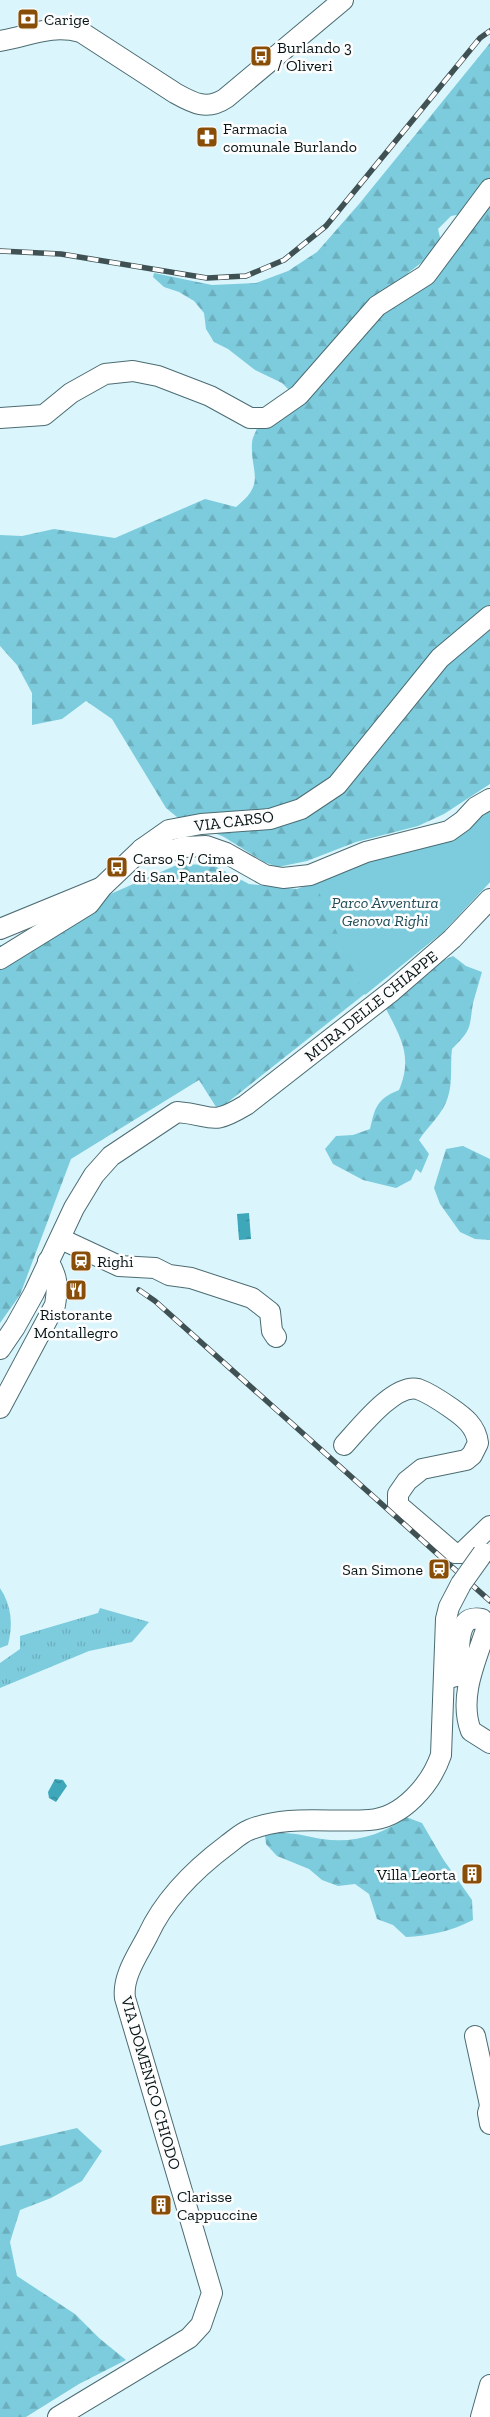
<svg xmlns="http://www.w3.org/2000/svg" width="490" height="2417" font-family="'Zilla Slab',serif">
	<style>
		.grass { fill: url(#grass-tufts) }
		.forest { fill: url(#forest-firs) }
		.green { fill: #7dccdd }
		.water { fill: url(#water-ripples) }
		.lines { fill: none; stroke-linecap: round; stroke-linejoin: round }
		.minor-casing { stroke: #4c6c72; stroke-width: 22 }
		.minor { stroke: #fff; stroke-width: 20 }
		.rail-casing { stroke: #405154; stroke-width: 5.5 }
		.rail { stroke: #fdfdfd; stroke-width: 4; stroke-dasharray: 11; stroke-linecap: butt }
		.minor-bridge-casing { stroke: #4c6c72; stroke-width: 22; stroke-linecap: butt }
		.minor-bridge { stroke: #fff; stroke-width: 20 }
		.labels { text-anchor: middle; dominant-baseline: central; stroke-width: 5; stroke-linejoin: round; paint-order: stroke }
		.poi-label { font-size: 16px; fill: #081517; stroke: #fdfdfd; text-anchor: start }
		.street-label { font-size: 16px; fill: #081517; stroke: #fdfdfd }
		.park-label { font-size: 16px; font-style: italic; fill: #204d56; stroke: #fdfdfd }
	</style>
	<defs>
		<pattern id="grass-tufts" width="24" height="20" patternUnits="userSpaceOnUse" patternTransform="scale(1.25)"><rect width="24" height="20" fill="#7dccdd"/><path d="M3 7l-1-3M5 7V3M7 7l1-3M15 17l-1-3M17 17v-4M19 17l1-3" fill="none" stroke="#6baebd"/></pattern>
		<pattern id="forest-firs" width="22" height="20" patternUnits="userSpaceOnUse" patternTransform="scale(1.25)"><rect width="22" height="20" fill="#7dccdd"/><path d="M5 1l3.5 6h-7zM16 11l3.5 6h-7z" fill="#6baebd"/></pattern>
		<pattern id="water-ripples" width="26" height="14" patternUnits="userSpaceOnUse" patternTransform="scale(1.25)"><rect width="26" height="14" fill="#3ea7ba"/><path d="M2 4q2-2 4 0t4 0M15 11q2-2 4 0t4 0" fill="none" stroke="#328796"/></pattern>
	</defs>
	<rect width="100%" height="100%" fill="#daf6fc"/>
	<g class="grass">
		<path d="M0 1588C12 1606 13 1625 8 1645L0 1648Z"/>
		<polygon points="100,1608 149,1622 132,1642 89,1651 0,1688 0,1663 20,1649 20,1636 98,1613"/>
	</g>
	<g class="forest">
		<polygon points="490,43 490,181 462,214 451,216 438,229 441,242 429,257 408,273 407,281 290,391 282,383 255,370 228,349 214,342 206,329 204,313 194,301 179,292 164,287 153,277 154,273 212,285 256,283 288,271 317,252 359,204"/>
		<path d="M490 201V784L444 814 418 826 356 842 307 861 278 867 264 862 224 837 210 831H194L166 808 112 719 86 701 62 719 32 725V693L17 665 0 646V535L22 536 54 529 115 538 205 499 236 507C267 483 250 472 252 443 252 438 256 432 257 428Z"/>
		<polygon points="179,864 213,865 249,884 297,889 335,874 490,882 443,932 218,1110 199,1080 71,1159 20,1295 0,1323 0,945 9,945 35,927"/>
		<path d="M453 956 466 966 482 972C479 982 476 993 473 1003 469 1029 472 1029 452 1049 450 1065 453 1081 448 1097 443 1114 428 1126 419 1140L429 1154 421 1173 416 1169 411 1180 396 1188 363 1180 333 1164 325 1149 336 1136 353 1135 370 1129C375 1107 377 1099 399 1090 413 1057 401 1038 386 1009L437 963Z"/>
		<polygon points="463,1146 490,1159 490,1240 475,1239 460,1232 440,1204 434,1188 446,1149"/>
		<path d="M406 1817 422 1823 443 1859 472 1900 473 1920C452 1931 429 1936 406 1937L393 1925 377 1919 369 1894 355 1884 338 1886 322 1880 309 1869 277 1856 266 1844 265 1836C284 1829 304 1836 322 1839 352 1844 383 1835 406 1817Z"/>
		<polygon points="77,2128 102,2151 82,2181 51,2198 20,2210 10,2242 17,2276 75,2314 99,2338 126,2360 79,2384 26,2417 0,2417 0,2146"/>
	</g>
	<polygon class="green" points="490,805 490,882 443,932 365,995 313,879"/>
	<g class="water">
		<polygon points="249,1213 251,1239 239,1240 237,1214"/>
		<polygon points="55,1779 63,1780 67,1786 56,1802 49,1798 48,1792"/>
	</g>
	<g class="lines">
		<g class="minor-casing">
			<g id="minor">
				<path d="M0 41C30 36 50 24 81 32L175 93C193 103 207 111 226 98L343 0"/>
				<polyline points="0,418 44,415 71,393 105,374 133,371 158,376 210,396 250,418 266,418 299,395 377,306 426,275 490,189"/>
				<polyline points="142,849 155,855 184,847 206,846 226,853 265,875 283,878 310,875 366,852 449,831 463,821 476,807 490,799"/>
				<polyline points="0,929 100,888"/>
				<polyline points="0,959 89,904 102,887 142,849 169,830 201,824 270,819 301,809 337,785 440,658 490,616"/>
				<polyline points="61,1239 119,1266 155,1268 169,1275 191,1278 252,1298 270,1312 272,1331 276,1337"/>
				<path d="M0 1349 15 1327 34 1293 74 1208 94 1175 111 1156 177 1112C215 1115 209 1127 246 1105L392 991 452 939 490 899"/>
				<path d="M0 1408 55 1305C58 1287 58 1277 48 1261"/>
				<path d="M344 1445C359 1429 394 1383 418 1389 429 1393 441 1401 451 1408 464 1417 476 1426 478 1443L472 1455 466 1460 422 1469 407 1481 398 1494V1505L454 1553H462L490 1526"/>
				<path d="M444 1679 456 1676C462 1654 452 1613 482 1619L487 1627C476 1660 458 1697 471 1731L490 1743"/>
				<polyline points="475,2036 490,2105"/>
				<polyline points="490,2106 488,2113 490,2124"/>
				<path d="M58 2417 189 2338 201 2325 212 2293 125 1998C122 1976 139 1953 148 1935 165 1898 195 1869 227 1845 234 1840 241 1833 249 1830 287 1814 330 1823 369 1820 403 1818 431 1784 441 1755L446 1619 449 1607 461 1584"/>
				<polyline points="481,2417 490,2385"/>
			</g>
		</g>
		<use href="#minor" class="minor"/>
		<g class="rail-casing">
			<g id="rail">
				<polyline points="0,251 61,254 207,278 246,276 284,260 326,226 480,38 490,31"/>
				<polyline points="139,1290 155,1301 490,1601"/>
			</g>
		</g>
		<use href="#rail" class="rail"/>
		<g class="minor-bridge-casing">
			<polyline id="minor-bridge" points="461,1584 483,1553"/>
		</g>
		<use href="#minor-bridge" class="minor-bridge"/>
	</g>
	<defs>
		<g id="bank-square" transform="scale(1.125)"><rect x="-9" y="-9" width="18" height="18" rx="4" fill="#884d06" stroke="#fdfdfd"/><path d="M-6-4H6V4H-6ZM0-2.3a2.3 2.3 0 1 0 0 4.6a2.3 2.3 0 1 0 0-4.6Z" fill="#fff"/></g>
		<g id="bus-square" transform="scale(1.125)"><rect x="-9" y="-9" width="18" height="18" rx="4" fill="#884d06" stroke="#fdfdfd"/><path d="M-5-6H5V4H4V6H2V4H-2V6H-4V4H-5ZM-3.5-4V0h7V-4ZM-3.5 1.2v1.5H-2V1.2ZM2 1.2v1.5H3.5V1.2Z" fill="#fff"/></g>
		<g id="pharmacy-square" transform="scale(1.125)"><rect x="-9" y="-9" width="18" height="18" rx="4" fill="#884d06" stroke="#fdfdfd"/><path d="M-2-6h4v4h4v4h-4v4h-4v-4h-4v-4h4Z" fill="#fff"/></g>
		<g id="station-square" transform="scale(1.125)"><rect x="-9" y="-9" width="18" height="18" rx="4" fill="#884d06" stroke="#fdfdfd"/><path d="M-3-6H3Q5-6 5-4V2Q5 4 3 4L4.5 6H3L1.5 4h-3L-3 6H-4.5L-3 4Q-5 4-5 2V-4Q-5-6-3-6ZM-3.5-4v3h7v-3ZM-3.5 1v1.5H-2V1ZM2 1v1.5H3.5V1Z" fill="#fff"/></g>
		<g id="restaurant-square" transform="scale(1.125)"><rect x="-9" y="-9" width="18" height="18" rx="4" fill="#884d06" stroke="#fdfdfd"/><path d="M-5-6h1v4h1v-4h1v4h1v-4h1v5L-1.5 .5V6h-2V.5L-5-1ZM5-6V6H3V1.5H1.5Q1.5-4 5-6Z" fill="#fff"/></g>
		<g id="building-square" transform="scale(1.125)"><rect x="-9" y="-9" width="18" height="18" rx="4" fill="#884d06" stroke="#fdfdfd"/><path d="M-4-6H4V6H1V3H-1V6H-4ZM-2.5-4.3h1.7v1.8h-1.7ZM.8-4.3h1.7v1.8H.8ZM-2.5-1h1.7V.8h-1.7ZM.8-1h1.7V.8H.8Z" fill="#fff"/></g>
	</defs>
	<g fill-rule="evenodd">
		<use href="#bank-square" x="28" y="19"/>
		<use href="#bus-square" x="261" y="56"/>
		<use href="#pharmacy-square" x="207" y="137"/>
		<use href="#bus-square" x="117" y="867"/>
		<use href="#station-square" x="81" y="1261"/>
		<use href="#restaurant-square" x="76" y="1290"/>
		<use href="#station-square" x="439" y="1569"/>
		<use href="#building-square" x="472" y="1874"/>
		<use href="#building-square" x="161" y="2205"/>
	</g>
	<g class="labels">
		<g class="poi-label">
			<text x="44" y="19">Carige</text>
			<text x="277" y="47">Burlando 3<tspan x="277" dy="18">/ Oliveri</tspan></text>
			<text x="223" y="128">Farmacia<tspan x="223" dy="18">comunale Burlando</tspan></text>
			<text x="133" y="858">Carso 5 / Cima<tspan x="133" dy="18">di San Pantaleo</tspan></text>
			<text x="97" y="1261">Righi</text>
			<text x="76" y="1314" text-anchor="middle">Ristorante<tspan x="76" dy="18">Montallegro</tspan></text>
			<text x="423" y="1569" text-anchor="end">San Simone</text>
			<text x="456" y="1874" text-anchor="end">Villa Leorta</text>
			<text x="177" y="2196">Clarisse<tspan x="177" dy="18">Cappuccine</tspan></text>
		</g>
		<g class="street-label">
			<text transform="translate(234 821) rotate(-7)">VIA CARSO</text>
			<text transform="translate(371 1006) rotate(-39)">MURA DELLE CHIAPPE</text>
			<text transform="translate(151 2083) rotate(74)">VIA DOMENICO CHIODO</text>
		</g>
		<g class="park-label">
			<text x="385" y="902">Parco Avventura<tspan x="385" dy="18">Genova Righi</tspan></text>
		</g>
	</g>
</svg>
